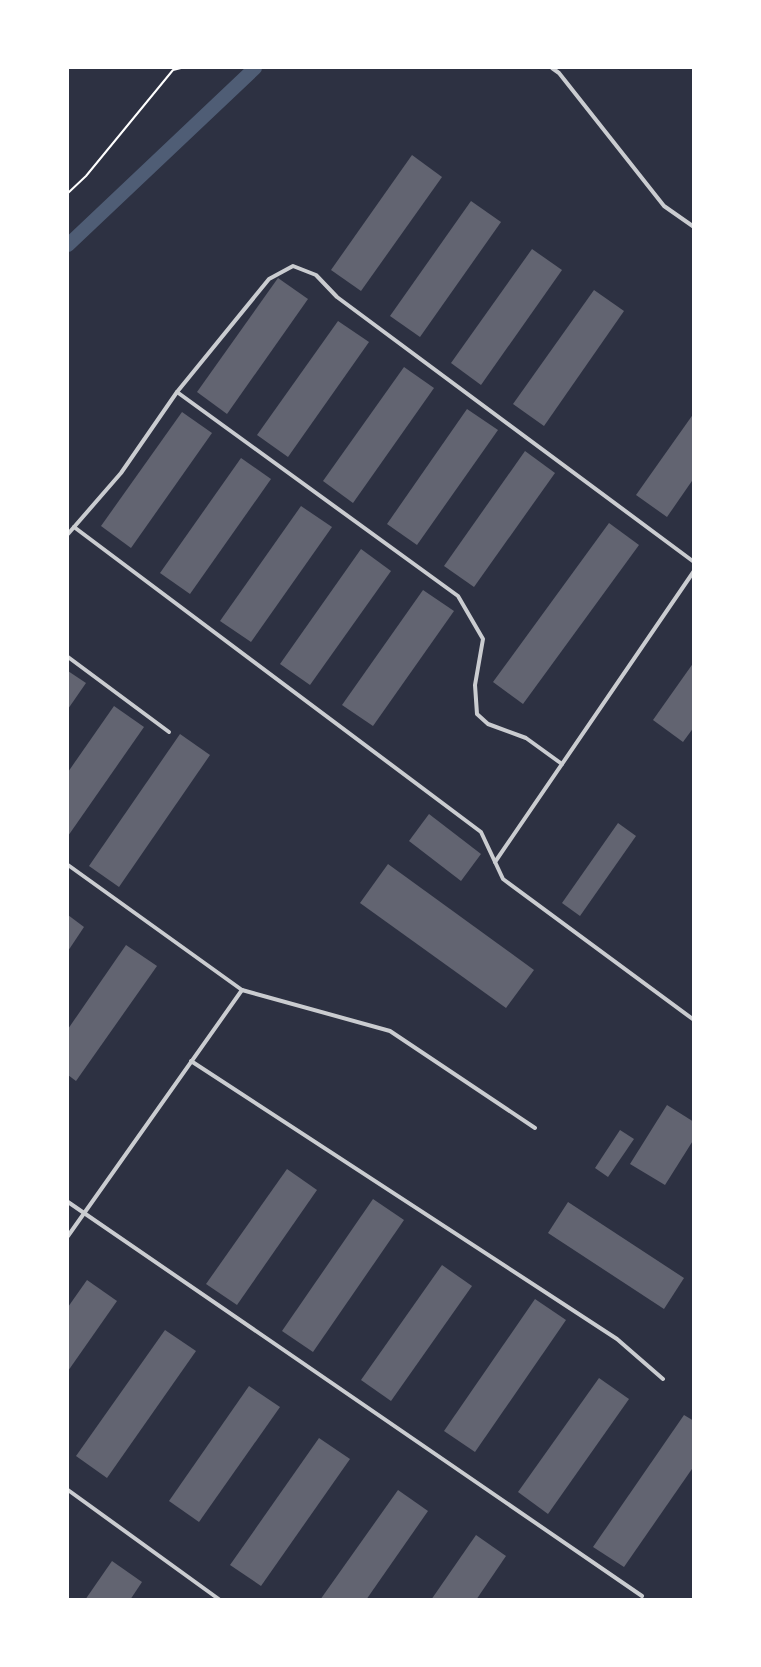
<svg xmlns="http://www.w3.org/2000/svg" width="761" height="1667" font-family="Lato,sans-serif">
	<style>
		.lines { fill: none; stroke-linecap: round; stroke-linejoin: round }
		.canal { stroke: #4f5d75; stroke-width: 14 }
		.building { fill: #626471 }
		.path { stroke: #fff; stroke-width: 2 }
		.service { stroke: #caccd0; stroke-width: 4 }
	</style>
	<rect width="100%" height="100%" fill="#2d3142"/>
	<g class="lines">
		<polyline class="canal" points="68,245 255,68"/>
	</g>
	<g class="building">
		<polygon points="412,155 442,177 361,291 331,270"/>
		<polygon points="471,201 501,222 420,337 390,316"/>
		<polygon points="532,249 562,270 481,385 451,363"/>
		<polygon points="278,278 308,299 227,414 197,392"/>
		<polygon points="594,290 624,311 544,426 513,404"/>
		<polygon points="338,321 369,342 288,457 257,435"/>
		<polygon points="404,367 434,388 353,503 323,481"/>
		<polygon points="467,409 498,430 417,545 387,524"/>
		<polygon points="182,412 212,433 131,548 101,526"/>
		<polygon points="694,413 694,478 667,517 636,495"/>
		<polygon points="525,451 555,473 474,587 444,566"/>
		<polygon points="241,458 271,479 190,594 160,573"/>
		<polygon points="301,506 332,527 251,642 220,621"/>
		<polygon points="609,523 639,545 523,704 493,682"/>
		<polygon points="361,549 391,571 310,685 280,664"/>
		<polygon points="423,590 454,611 373,726 342,705"/>
		<polygon points="694,662 694,727 683,742 653,720"/>
		<polygon points="68,671 86,683 68,709"/>
		<polygon points="114,706 144,727 68,836 68,772"/>
		<polygon points="180,734 210,755 119,887 89,866"/>
		<polygon points="429,814 481,854 461,881 409,841"/>
		<polygon points="618,823 636,836 580,916 562,903"/>
		<polygon points="388,864 534,970 506,1008 360,903"/>
		<polygon points="68,915 84,927 68,951"/>
		<polygon points="126,945 157,966 76,1081 68,1075 68,1029"/>
		<polygon points="667,1105 694,1122 694,1139 665,1185 630,1164"/>
		<polygon points="620,1130 634,1139 608,1177 595,1168"/>
		<polygon points="287,1169 317,1190 237,1305 206,1284"/>
		<polygon points="373,1199 404,1220 313,1352 282,1331"/>
		<polygon points="568,1202 684,1278 664,1309 548,1233"/>
		<polygon points="442,1265 472,1286 391,1401 361,1380"/>
		<polygon points="87,1280 117,1301 68,1371 68,1307"/>
		<polygon points="535,1299 566,1320 475,1452 444,1431"/>
		<polygon points="165,1330 196,1351 107,1478 76,1456"/>
		<polygon points="599,1378 629,1399 548,1514 518,1492"/>
		<polygon points="249,1386 280,1407 199,1522 169,1501"/>
		<polygon points="684,1415 694,1421 694,1466 624,1567 593,1547"/>
		<polygon points="319,1438 350,1459 261,1586 230,1565"/>
		<polygon points="398,1490 428,1511 366,1600 320,1600"/>
		<polygon points="476,1535 506,1556 476,1600 431,1600"/>
		<polygon points="112,1561 142,1582 130,1600 85,1600"/>
	</g>
	<g class="lines">
		<polyline class="path" points="68,193 86,176 173,70 181,68"/>
		<g class="service">
			<polyline points="552,68 559,73 664,206 694,227"/>
			<polyline points="177,392 458,596 483,639 475,685 477,714 488,724 526,738 562,764"/>
			<polyline points="74,527 481,832 503,879 694,1020"/>
			<polyline points="68,534 121,473 177,392 269,279 293,266 316,275 337,297 694,562"/>
			<polyline points="68,657 169,732"/>
			<polyline points="495,862 694,571"/>
			<polyline points="68,865 242,990 390,1031 535,1128"/>
			<polyline points="191,1061 617,1339 663,1379"/>
			<polyline points="68,1202 642,1596"/>
			<polyline points="68,1236 242,990"/>
			<polyline points="68,1490 220,1600"/>
		</g>
	</g>
	<rect width="761" height="1667" fill="none" stroke="#ffffff" stroke-width="138"/>
</svg>
